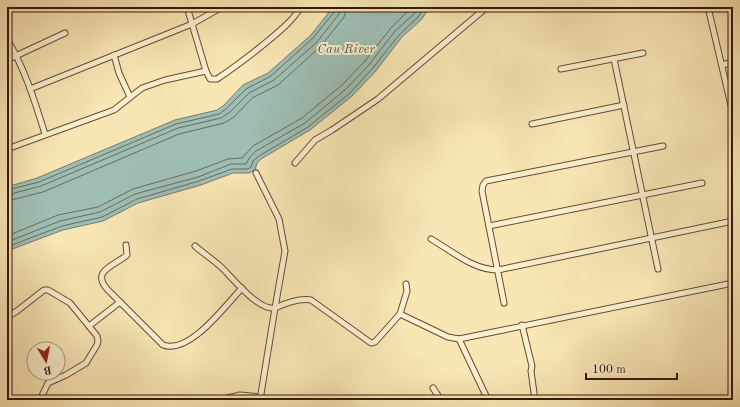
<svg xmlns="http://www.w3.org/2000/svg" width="740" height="407" font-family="'Old Standard TT',serif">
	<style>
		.water { fill: #9ebeb3; stroke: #747b70 }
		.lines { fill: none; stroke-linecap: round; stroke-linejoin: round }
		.shore { stroke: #696a5f; stroke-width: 1 }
		.street-casing { stroke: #654b35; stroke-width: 7 }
		.street { stroke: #faefce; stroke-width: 5 }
		.labels { text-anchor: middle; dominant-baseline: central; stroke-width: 4; stroke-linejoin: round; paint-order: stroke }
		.water-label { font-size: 13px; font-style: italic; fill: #595146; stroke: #faefce }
	</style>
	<rect width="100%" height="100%" fill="#f8e6b4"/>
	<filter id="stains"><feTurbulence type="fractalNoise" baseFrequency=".005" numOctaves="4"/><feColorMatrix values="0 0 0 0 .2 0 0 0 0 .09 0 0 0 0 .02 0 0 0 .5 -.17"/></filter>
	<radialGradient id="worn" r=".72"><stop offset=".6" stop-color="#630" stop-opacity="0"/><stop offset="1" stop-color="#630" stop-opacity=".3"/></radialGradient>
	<polygon class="water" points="333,7 430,7 421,20 402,37 375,72 352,96 310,130 261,159 257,163 255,170 249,173 233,173 201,185 138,203 103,221 63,230 7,251 7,187 37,178 175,120 217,110 223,106 243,85 268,73 311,35"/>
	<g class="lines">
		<g class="shore">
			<polyline points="7,190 39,182 176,124 219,114 226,109 246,89 271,76 313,38 335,11 336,7"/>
			<polyline points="7,195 41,186 178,128 221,118 230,112 249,93 274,80 317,42 339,14 341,7"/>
			<polyline points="7,201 43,192 179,134 224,123 234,117 252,98 278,85 321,46 344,17 347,7"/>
			<polyline points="7,236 58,215 98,207 133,189 196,171 228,159 242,158 253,146 302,118 342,85 364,62 391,28 412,7"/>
			<polyline points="7,242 60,221 100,212 135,194 198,177 231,164 246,164 250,157 256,151 305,123 346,89 368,66 395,31 414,14 419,7"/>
			<polyline points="7,247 62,226 102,217 137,199 199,181 232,169 248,169 251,167 253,161 259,156 308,127 350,93 372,69 399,35 418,17 425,7"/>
		</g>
		<g class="street-casing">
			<g id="street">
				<path d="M187 7 206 71 210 79H217C235 67 252 54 269 40 281 30 293 20 301 7"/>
				<polyline points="708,7 733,114"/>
				<path d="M7 39C25 69 35 102 45 134"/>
				<polyline points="114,55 119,73 130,97"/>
				<polyline points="614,59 658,269"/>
				<polyline points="7,60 65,33"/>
				<polyline points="722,65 733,62"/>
				<polyline points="561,69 643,53"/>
				<polyline points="30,89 192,24 222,7"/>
				<polyline points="532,124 624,105"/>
				<polyline points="7,149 114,110 142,88 165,80 206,71"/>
				<polyline points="295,163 315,140 332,130 378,99 487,7"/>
				<path d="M256 173 279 219 285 251 275 308C286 303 300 298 311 300L371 343 375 342 400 314 448 337 459 339 733 283"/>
				<polyline points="489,226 702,183"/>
				<path d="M431 239C452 251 473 270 498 270L733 221"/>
				<path d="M126 245 127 255C114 266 90 271 108 290L163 345C189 355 225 306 242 288"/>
				<path d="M195 246C203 253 212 259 220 266 232 277 258 311 275 308L260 400"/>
				<polyline points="504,303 482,191 483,185 486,181 663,146"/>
				<polyline points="400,314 407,291 406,284"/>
				<polyline points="7,317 17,311 44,290 48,290 70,303 97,336 98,341 97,345 86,363 66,375 48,383 40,400"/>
				<polyline points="522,325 532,366 531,371 535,400"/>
				<polyline points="89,326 120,302"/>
				<polyline points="459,339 488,400"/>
				<polyline points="433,388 441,400"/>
				<polyline points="219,400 240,395 260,397"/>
			</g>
		</g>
		<use href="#street" class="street"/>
	</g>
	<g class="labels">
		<g class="water-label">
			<text x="346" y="49">Cau River</text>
		</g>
	</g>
	<rect width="740" height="407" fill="none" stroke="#f8e6b4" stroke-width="24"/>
	<rect x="8" y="8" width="724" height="391" fill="none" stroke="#34170b" stroke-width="2"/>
	<rect x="12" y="12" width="716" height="383" fill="none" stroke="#34170b"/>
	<g transform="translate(46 361) rotate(170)"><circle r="19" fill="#faefce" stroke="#ab9980"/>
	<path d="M0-3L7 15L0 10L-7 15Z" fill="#8f2418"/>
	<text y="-6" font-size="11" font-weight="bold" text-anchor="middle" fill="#34170b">B</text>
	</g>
	<path d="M586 373v6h91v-6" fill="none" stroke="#34170b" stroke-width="2"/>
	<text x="592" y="373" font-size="12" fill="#34170b" stroke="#faefce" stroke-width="3" paint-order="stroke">100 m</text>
	<rect width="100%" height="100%" filter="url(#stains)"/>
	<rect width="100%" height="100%" fill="url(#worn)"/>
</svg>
